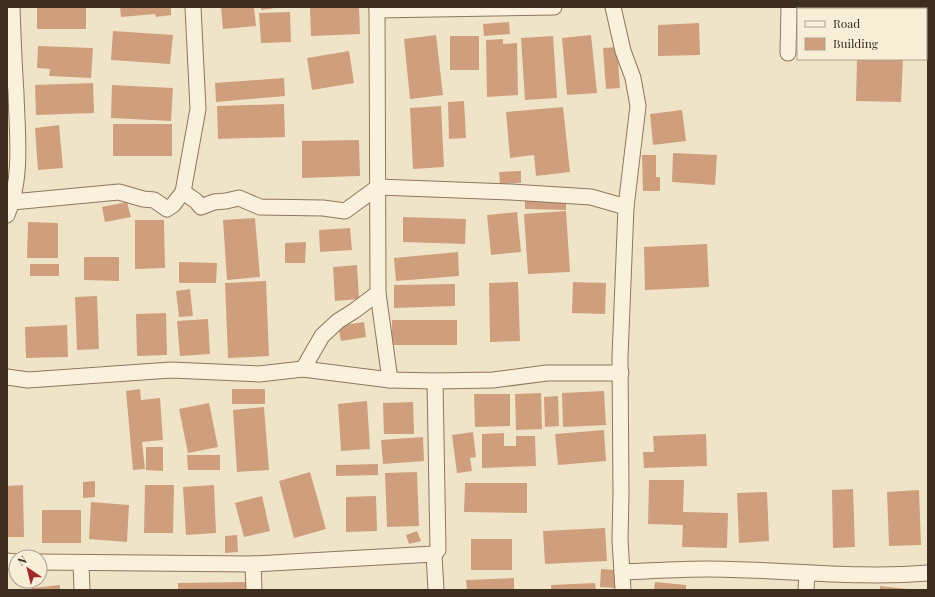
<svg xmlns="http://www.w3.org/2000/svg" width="935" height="597" font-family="'Playfair Display',serif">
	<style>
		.building { fill: #cf9f7d }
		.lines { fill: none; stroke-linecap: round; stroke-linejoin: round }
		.minor-casing { stroke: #8d765c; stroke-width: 17 }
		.minor { stroke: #faf1dc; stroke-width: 15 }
	</style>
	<rect width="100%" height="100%" fill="#f0e4c8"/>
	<g class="building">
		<rect x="37" y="7" width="49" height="22"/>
		<polygon points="120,7 171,7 171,15 156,17 155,14 121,17"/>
		<polygon points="221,7 254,7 256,26 223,29"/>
		<polygon points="261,7 275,7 275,8 261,10"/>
		<polygon points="310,7 359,7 360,34 311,36"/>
		<rect x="863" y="7" width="28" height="2"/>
		<polygon points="290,12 291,42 261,43 259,13"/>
		<polygon points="509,22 510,34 484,36 483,24"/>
		<polygon points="699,23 700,55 658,56 658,25"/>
		<polygon points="113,31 173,35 170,64 111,60"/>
		<polygon points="436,35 443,95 410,99 404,39"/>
		<polygon points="591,35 597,93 567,95 562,38"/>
		<rect x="450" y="36" width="29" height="34"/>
		<polygon points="553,36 557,98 525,100 521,38"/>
		<polygon points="503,39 503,44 517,43 518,95 487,97 486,40"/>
		<polygon points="38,46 93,48 91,78 49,76 50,69 37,68"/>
		<polygon points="617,47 620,88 606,89 603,48"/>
		<polygon points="349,51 354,83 312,90 307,58"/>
		<polygon points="857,59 903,59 901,102 856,101"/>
		<polygon points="284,78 285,96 216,102 215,83"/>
		<polygon points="93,83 94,113 36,115 35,85"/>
		<polygon points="112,85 173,88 171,121 111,118"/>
		<polygon points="464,101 466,138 449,139 448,102"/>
		<polygon points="284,104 285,137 218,139 217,106"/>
		<polygon points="441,106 444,167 413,169 410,108"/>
		<polygon points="563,107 570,172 536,176 534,155 510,158 506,112"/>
		<polygon points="682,110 686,141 653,145 650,114"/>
		<rect x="113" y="124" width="59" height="32"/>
		<polygon points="59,125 63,168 38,170 35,128"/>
		<polygon points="359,140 360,176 302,178 302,141"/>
		<polygon points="673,153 717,155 715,185 672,182"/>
		<polygon points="642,155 656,155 656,177 660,177 660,191 643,191"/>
		<polygon points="521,171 521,183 500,184 499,172"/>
		<polygon points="525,200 566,200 566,210 525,209"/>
		<polygon points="127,202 131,217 105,222 102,207"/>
		<polygon points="566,211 570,272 528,274 524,214"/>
		<polygon points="517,212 521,252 491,255 487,215"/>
		<polygon points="403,217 466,219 465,244 403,242"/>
		<polygon points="255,218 260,277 227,280 223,220"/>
		<polygon points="135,220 164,220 165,268 135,269"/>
		<polygon points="28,222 58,223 58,258 27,258"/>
		<polygon points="350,228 352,250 320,252 319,230"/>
		<polygon points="306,242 305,263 285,263 285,243"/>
		<polygon points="707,244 709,287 645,290 644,247"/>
		<polygon points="458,252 459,276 396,281 394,258"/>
		<polygon points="84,257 119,257 119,281 84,280"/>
		<polygon points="179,262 217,263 216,283 179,283"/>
		<rect x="30" y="264" width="29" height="12"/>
		<polygon points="357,265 359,299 335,301 333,267"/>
		<polygon points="266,281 269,356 228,358 225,283"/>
		<polygon points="518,282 520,341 490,342 489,283"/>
		<polygon points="573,282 606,283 605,314 572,313"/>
		<polygon points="455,284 455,306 394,308 394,285"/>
		<polygon points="190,289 193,316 179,317 176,291"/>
		<polygon points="97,296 99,349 77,350 75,297"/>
		<polygon points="166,313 167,355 137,356 136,314"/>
		<polygon points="208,319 210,354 180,356 177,321"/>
		<rect x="392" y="320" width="65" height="25"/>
		<polygon points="364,322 366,337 341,341 338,326"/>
		<polygon points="67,325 68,357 26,358 25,327"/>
		<polygon points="140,389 141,400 160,398 163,440 142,442 145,469 133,470 126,391"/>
		<rect x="232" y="389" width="33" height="15"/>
		<polygon points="604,391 606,425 563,427 562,393"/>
		<polygon points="541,393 542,429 516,430 515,394"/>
		<polygon points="474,394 510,394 510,426 475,427"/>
		<polygon points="558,396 559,426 545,427 544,397"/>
		<polygon points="367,401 370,449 341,451 338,404"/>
		<polygon points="413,402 414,434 384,434 383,403"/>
		<polygon points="209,403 218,447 188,453 179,409"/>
		<polygon points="264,407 269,470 237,472 233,410"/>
		<polygon points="604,430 606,461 558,465 555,434"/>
		<polygon points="473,432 476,457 470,458 472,471 457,473 452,435"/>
		<polygon points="504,433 504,446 516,446 516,436 535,436 536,466 482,468 482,434"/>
		<polygon points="706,434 707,466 644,468 643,452 654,452 653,436"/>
		<polygon points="423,437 424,461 383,464 381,440"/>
		<polygon points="146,447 163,447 163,471 146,470"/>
		<polygon points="187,455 220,455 220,470 188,470"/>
		<polygon points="378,464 378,475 336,476 336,465"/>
		<polygon points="310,472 326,529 294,538 279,481"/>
		<polygon points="417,472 419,526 387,527 385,473"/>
		<polygon points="649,480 684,480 683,512 728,513 727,548 682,547 683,525 648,524"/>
		<polygon points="95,481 95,497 83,498 83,482"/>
		<polygon points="465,483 527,483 527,513 464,512"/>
		<polygon points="23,485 24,537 7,537 7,486"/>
		<polygon points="145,485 174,485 173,533 144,533"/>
		<polygon points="214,485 216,533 186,535 183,487"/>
		<polygon points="853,489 855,547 833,548 832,490"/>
		<polygon points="919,490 921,545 889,546 887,492"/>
		<polygon points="767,492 769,541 739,543 737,493"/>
		<polygon points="262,496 270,531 244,537 235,503"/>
		<polygon points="376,496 377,531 346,532 346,497"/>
		<polygon points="91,502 129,505 127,542 89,539"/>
		<rect x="42" y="510" width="39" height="33"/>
		<polygon points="605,528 607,561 545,564 543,531"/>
		<polygon points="417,531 421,541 409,544 406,535"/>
		<polygon points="237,535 238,552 225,553 225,536"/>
		<rect x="471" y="539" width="41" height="31"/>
		<polygon points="601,569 616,570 615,588 600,587"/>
		<polygon points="514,578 514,590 467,590 466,580"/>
		<polygon points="246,582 246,590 178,590 178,583"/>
		<polygon points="655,582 686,585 686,590 654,590"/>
		<polygon points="595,583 596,590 551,590 551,585"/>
		<polygon points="60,585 60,590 32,590 32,588"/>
		<polygon points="880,586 907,589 907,590 880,590"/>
	</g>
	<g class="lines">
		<g class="minor-casing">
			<g id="minor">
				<polyline points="377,7 378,293 390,380"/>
				<polyline points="613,7 623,51 633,78 638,106 626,207 620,357 621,494 620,540 623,590"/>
				<polyline points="377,10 554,7"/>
				<polyline points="788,53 789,7"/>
				<polyline points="183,192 196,201 201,207 214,202 226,201 239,198 260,207 323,208 345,211 378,187 511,192 591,197 626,207"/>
				<polyline points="12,202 119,192 143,199 154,200 167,209 173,205 183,192 198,109 193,7"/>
				<path d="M7 215C23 178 17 133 16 93 14 65 13 36 12 7"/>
				<polyline points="303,369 322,336 338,321 354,311 378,293"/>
				<polyline points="7,377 28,380 171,370 259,374 303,369 390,380 435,381 493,380 547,373 621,373"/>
				<polyline points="435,381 438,550 434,554 436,590"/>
				<polyline points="7,561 16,562"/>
				<polyline points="40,562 253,564 434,554"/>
				<polyline points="81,563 82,590"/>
				<polyline points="253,564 254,590"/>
				<path d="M622 572C650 571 679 569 707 569 780 569 854 579 928 573"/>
				<polyline points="806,590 807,573"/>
			</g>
		</g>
		<use href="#minor" class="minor"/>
	</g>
	<rect width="935" height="597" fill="none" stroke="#3d2e20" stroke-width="16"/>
	<rect x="797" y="8" width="130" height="52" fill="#f7eed8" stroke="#ada18e"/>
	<rect x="805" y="21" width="20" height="6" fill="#faf1dc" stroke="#ada18e"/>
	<text x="833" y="28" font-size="12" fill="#3d2e20">Road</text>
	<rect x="805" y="38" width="20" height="12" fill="#cf9f7d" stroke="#ada18e"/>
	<text x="833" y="48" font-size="12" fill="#3d2e20">Building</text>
	<g transform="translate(28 569) rotate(325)"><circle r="19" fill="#f7eed8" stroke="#ada18e"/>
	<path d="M0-3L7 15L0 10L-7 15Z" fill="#9e2a2b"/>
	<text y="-6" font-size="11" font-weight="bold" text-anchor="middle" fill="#3d2e20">N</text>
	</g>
</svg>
